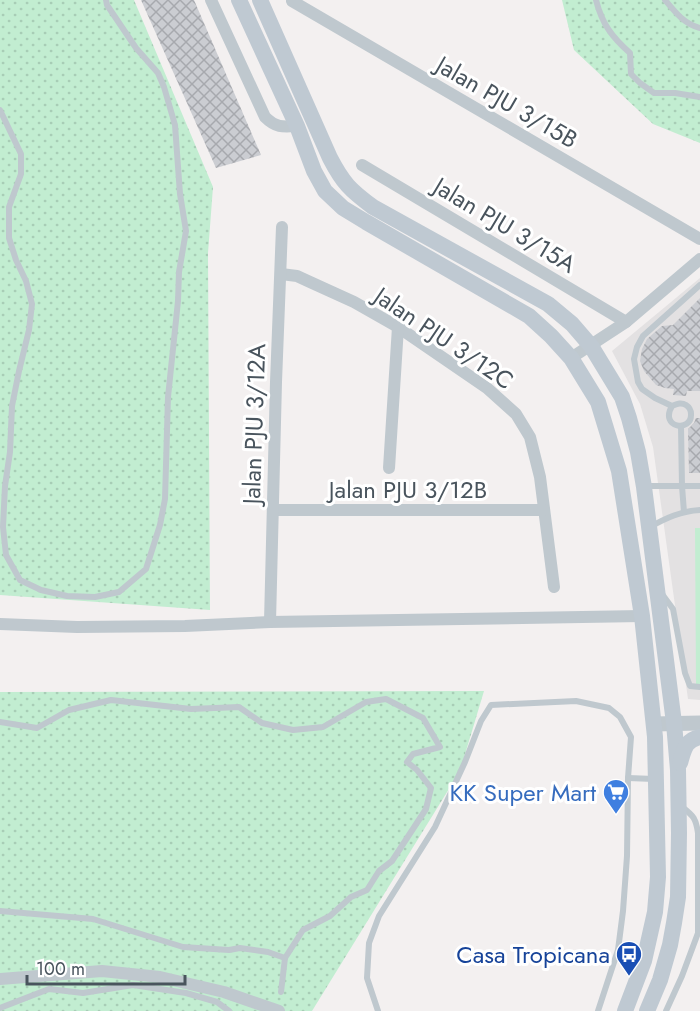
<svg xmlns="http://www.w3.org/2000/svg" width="700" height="1011" font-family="Jost,sans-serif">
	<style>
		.education { fill: #e3e1e2 }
		.grass { fill: url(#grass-dots) }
		.garden { fill: #c2edd1 }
		.building { fill: url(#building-cross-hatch) }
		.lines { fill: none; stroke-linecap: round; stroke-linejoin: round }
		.service { stroke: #bfc8ce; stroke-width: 6 }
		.minor { stroke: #bfc8ce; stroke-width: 12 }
		.tertiary { stroke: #bfc8ce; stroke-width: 15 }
		.secondary { stroke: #bfc9d2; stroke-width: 16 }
		.labels { text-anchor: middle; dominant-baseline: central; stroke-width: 6; stroke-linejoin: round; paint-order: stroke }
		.street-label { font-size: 24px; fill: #49545d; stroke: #fff }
		.shop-label { font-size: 24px; fill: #366cbe; stroke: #fff; text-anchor: end }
		.transit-label { font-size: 24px; fill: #164399; stroke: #fff; text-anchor: end }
	</style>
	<defs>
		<pattern id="grass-dots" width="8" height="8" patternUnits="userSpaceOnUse" patternTransform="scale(1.5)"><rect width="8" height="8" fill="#c2edd1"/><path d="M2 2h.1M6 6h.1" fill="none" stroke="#a8cdb6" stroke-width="1.8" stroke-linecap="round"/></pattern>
		<pattern id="building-cross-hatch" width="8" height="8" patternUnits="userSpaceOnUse" patternTransform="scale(1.5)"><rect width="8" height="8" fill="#cbcdd2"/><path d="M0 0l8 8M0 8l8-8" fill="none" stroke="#a7a9ae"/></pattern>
	</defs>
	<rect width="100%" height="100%" fill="#f3f0f0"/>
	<polygon class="education" points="700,278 700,700 688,699 653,447 640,404 612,351"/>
	<g class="grass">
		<polygon points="0,0 134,0 213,187 208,253 210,610 0,595"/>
		<polygon points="562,0 700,0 700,143 653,124 574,50"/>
		<polygon points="484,691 460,771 312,1011 0,1011 0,692"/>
	</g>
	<polygon class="garden" points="695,528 700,528 700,684 696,684"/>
	<g class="building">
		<polygon points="141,0 194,0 261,155 216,168"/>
		<polygon points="700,298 700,391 687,391 686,396 673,395 674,389 665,388 656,385 644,371 640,361 642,349 647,339 662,326 673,325"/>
		<polygon points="696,418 700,418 700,473 689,473 688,429 694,423"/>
	</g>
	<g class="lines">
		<g class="service">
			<path d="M596 0C602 24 612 37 630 53L631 74 640 83 654 93H675L700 97"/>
			<path d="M665 0C675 12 684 24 700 28"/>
			<polyline points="0,110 21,154 21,174 9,207 9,238 16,260 26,281 32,304 29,330 19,371 12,406 10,452 5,486 3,527 6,555 20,580 41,590 67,596 95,597 119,592 146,569 160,525 165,499 168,397 178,301 179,272 186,231 180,194 175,125 164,87 158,73 136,48 107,5 106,0"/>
			<path d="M672 406C659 428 692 433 691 414 691 411 689 407 686 405 681 402 677 404 672 406L655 398 642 389 638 382 634 359 637 347 643 336 700 285"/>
			<polyline points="681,426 682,486 684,512"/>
			<polyline points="647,486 700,486"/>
			<path d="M650 527C666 518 681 511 700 510"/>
			<polyline points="662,594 673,609 685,673 690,686 700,687"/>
			<polyline points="0,722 37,728 69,710 111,700 191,709 239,707 262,723 293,730 323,727 366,702 386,699 423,718 440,747 413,754 407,762 417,770 431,788 426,809 392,861 379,871 367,890 351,897 330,916 303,930 285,958 281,992"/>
			<polyline points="628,778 654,779"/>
			<polyline points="0,911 93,919 183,947 229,950 240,948 268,952 285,958"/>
			<polyline points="618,950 644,961"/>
			<polyline points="0,1008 49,989 83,993 133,985 186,993 217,1002 229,1011"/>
			<polyline points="378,1011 367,978 369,943 379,916 435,827 465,762 481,721 491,705 576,701 609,708 620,717 631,737 628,778 627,856 623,911 618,950 598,1011"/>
			<path d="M666 1011 682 976 698 933V833C696 819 694 816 682 807"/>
		</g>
		<g class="minor">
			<path d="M211 0 265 117C276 128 283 127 297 126"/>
			<polyline points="292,1 700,239"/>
			<polyline points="362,165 626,322"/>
			<polyline points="281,274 297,276 310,282 354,302 398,327 487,388 516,414 530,437 540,477 554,587"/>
			<polyline points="571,358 626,322 700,259"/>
			<polyline points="389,468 398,327"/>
			<polyline points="273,510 544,510"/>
			<polyline points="270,622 276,382 282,227"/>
			<polyline points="0,624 77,627 185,626 270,622 642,616"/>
			<polyline points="0,979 102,971 160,977 224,992 279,1011"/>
		</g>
		<polyline class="tertiary" points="654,724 700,723"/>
		<g class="secondary">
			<polyline points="239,0 297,126 314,171 325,191 343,208 366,222 529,316 551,336 571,358 598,402 619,471 642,616 655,737 658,877 655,912 644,961 625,1011"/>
			<path d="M260 0 330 158C343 183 350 190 373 207L548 304 572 324 591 346 622 397 629 418 638 452 644 487 674 723 678 770 679 833 678 897 674 923 670 945 660 980 647 1011"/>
			<path d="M680 763C684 750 685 740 700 737"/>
		</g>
	</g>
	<defs>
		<g id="supermarket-pin" transform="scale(1.35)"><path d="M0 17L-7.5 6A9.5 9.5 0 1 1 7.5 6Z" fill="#3f7fe0" stroke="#fff"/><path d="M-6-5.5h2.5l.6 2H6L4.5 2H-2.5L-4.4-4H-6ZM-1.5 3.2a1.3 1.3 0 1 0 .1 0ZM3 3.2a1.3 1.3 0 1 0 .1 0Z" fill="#fff"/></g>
		<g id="bus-pin" transform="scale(1.35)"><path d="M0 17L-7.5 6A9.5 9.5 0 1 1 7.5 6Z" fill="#1a4fb4" stroke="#fff"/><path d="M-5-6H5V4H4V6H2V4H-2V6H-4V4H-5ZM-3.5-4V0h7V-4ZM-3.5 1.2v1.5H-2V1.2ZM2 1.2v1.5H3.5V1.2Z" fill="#fff"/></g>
	</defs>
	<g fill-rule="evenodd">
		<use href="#supermarket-pin" x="616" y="792"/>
		<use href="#bus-pin" x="629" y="954"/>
	</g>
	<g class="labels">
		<g class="street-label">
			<text transform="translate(507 102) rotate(30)">Jalan PJU 3/15B</text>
			<text transform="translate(505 225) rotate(31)">Jalan PJU 3/15A</text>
			<text transform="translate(444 338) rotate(34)">Jalan PJU 3/12C</text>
			<text transform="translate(254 424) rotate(-88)">Jalan PJU 3/12A</text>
			<text x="408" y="489">Jalan PJU 3/12B</text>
		</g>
		<g class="shop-label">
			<text x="596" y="792">KK Super Mart</text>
		</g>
		<g class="transit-label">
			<text x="610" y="954">Casa Tropicana</text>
		</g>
	</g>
	<path d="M27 975v9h158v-9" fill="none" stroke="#49545d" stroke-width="3"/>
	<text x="36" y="975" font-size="18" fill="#49545d" stroke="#ffffff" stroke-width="4.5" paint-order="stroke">100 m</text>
</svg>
